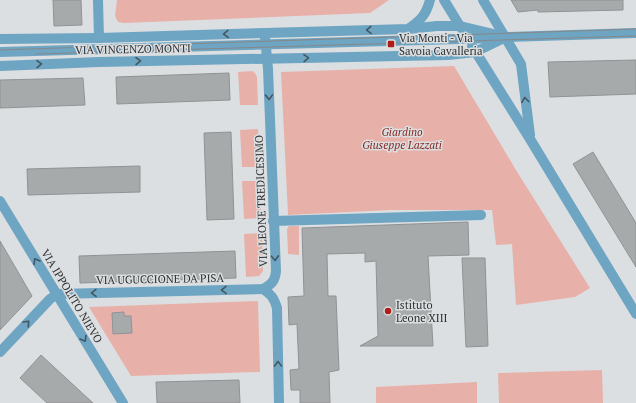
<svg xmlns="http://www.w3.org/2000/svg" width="636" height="403" font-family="'PT Serif',serif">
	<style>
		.green { fill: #e7b1a9 }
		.building { fill: #a7aaab; stroke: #909294 }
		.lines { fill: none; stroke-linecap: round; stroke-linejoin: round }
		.street { stroke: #6ea5c3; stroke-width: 10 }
		.tram { stroke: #868889; stroke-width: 1 }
		.oneway { stroke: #435762 }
		.poi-dot { fill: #ae1d18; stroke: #dcdfe1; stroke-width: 1.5 }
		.labels { text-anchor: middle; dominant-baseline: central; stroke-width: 3; stroke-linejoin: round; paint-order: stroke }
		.poi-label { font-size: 11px; fill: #2c2d2e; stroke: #dcdfe1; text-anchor: start }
		.street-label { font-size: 11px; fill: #2c2d2e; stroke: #dcdfe1 }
		.park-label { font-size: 11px; font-style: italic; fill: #85261f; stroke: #dcdfe1 }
	</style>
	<rect width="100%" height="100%" fill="#dcdfe1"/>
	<g class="green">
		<polygon points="117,0 389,0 370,13 124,23 118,22 115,16"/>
		<polygon points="454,66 516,170 590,288 575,297 516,305 512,244 496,245 492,210 391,210 288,215 281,72"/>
		<polygon points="252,71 255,73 257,77 258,105 240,105 238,72"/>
		<polygon points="258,129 260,167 242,167 240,130"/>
		<polygon points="242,181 260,181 261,218 244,219"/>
		<polygon points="289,226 299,226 299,255 288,254 287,229"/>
		<polygon points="262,233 263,271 259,276 246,277 244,234"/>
		<polygon points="258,301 260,372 131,376 89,307"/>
		<polygon points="602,370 603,403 499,403 498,373"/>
		<polygon points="477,382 477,403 376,403 376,387"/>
	</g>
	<g class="building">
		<polygon points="53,0 81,0 82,25 54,26"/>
		<polygon points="511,0 623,0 623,10 538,12 538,10 518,12"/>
		<polygon points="636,60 636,94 550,97 548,62"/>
		<polygon points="229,73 230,100 117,104 116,77"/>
		<polygon points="83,78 85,105 0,108 0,80"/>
		<polygon points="231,132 234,219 207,220 204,133"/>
		<polygon points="593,152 636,223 636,267 573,164"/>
		<polygon points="140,166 140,192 28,195 27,169"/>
		<polygon points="468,222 469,255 428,256 433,346 360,346 378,336 376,261 365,262 365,253 327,254 328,296 336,296 339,370 329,372 330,403 300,403 300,390 291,390 290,370 299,369 297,324 289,325 288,297 304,296 302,228"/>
		<polygon points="0,241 32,296 0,330"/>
		<polygon points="235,251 236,278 80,283 79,256"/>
		<polygon points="462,258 485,258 488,346 466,347"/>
		<polygon points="124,312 124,316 131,316 132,333 113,334 112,313"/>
		<polygon points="41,355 93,403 47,403 20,378"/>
		<polygon points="239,380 240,403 157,403 156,382"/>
	</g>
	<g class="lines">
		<g class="street">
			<polyline points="98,0 99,38"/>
			<polyline points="444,0 463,31"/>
			<polyline points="483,0 521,64 530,135"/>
			<path d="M408 29C421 20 426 15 430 0"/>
			<polyline points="0,39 99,38 265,33 408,29 437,26 460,26 506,37 636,33"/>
			<polyline points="472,46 530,139 636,314"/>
			<polyline points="0,52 494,38"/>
			<polyline points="0,66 99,62 448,55 475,52 506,37"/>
			<polyline points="0,201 123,403"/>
			<polyline points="273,221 481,215"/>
			<path d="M263 289C271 294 274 298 277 308L279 403"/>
			<path d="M57 294 263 289C272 284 275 281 276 271L268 69 265 37"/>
			<polyline points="0,352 50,299 57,294"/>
		</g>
		<g class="tram">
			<polyline points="0,50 636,29"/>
			<polyline points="36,54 636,36"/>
		</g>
	</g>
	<defs><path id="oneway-chevron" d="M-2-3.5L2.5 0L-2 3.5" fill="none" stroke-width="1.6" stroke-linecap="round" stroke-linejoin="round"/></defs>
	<g class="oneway">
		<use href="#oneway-chevron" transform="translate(369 30) rotate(178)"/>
		<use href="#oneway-chevron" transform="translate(226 34) rotate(178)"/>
		<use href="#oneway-chevron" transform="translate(306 58) rotate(-1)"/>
		<use href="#oneway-chevron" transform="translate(138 61) rotate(-1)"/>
		<use href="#oneway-chevron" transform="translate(39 64) rotate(-2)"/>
		<use href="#oneway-chevron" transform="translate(269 97) rotate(88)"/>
		<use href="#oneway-chevron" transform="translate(525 100) rotate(-97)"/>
		<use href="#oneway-chevron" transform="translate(275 258) rotate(87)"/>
		<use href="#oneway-chevron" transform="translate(36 261) rotate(-121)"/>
		<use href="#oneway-chevron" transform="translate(224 290) rotate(179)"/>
		<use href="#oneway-chevron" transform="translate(94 293) rotate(179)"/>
		<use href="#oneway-chevron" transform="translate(27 323) rotate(-47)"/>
		<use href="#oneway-chevron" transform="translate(84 339) rotate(59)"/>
		<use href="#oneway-chevron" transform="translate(278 364) rotate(-91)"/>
	</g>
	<g class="poi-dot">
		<rect x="387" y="40" width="8" height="8" rx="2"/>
		<circle cx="388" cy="311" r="4"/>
	</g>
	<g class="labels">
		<g class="poi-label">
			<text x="399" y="38">Via Monti - Via<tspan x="399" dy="13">Savoia Cavalleria</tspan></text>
			<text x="396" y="305">Istituto<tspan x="396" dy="13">Leone XIII</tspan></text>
		</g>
		<g class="street-label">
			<text transform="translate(133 49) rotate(-1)">VIA VINCENZO MONTI</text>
			<text transform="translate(261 201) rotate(-92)">VIA LEONE TREDICESIMO</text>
			<text transform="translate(160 279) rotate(-1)">VIA UGUCCIONE DA PISA</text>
			<text transform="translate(72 296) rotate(59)">VIA IPPOLITO NIEVO</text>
		</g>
		<g class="park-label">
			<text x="402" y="132">Giardino<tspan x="402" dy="13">Giuseppe Lazzati</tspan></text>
		</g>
	</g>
</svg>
